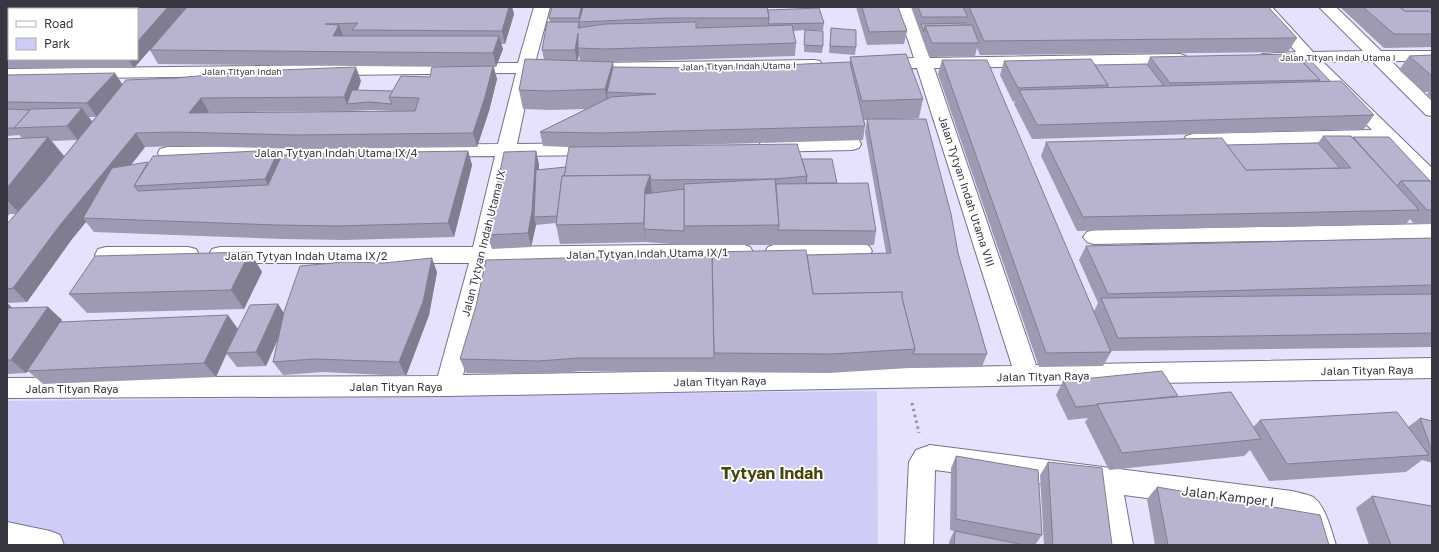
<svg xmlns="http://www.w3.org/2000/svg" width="1439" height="552" font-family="'Golos Text',sans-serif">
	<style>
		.green { fill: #d0ccf8 }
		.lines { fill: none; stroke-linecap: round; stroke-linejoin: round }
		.minor-casing { stroke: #74728a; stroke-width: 2 }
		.path { stroke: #9493a6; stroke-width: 3; stroke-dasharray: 2.5 3.5; stroke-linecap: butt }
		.minor { fill: #fff; fill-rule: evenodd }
		.wall { fill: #9d9bb1; fill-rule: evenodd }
		.shaded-wall { fill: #7f7e90 }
		.building { fill: #b6b4ce; stroke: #7f7e90 }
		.labels { text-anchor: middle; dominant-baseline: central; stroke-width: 3.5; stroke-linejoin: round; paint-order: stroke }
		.far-street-label { font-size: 9px; fill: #373741; stroke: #fff }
		.street-label { font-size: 11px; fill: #373741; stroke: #fff }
		.near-street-label { font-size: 13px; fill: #373741; stroke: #fff }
		.near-quarter-label { font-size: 16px; font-weight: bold; fill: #464604; stroke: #fff }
	</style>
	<rect width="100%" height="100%" fill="#e4e2fd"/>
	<polygon class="green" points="877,391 878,545 7,545 7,401"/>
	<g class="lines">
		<g class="minor-casing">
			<g id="minor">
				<polygon points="17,7 108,7 106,9 15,9"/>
				<polygon points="534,7 550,7 535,63 560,64 562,68 560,72 532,73 517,144 598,143 605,145 607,149 605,153 598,155 514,156 494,247 742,244 750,247 753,252 750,257 742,260 491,263 463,375 1012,366 917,68 880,69 874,68 872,64 874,60 914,58 897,7 913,7 930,58 1180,54 1186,56 1188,59 1186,62 1180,64 934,68 1036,365 1432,358 1432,378 448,396 7,398 7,378 438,376 469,263 220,263 212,261 209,255 212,249 220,247 473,247 495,156 167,159 160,157 158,153 160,149 167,147 498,144 516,73 7,79 7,69 518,63"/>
				<polygon points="1256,7 1272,7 1313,52 1363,51 1319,7 1336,7 1381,51 1432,51 1432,61 1391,61 1432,101 1432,116 1426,115 1372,61 1323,62 1432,168 1432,185 1425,184 1383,141 1193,146 1186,144 1184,140 1186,136 1193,134 1372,130 1304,62 1268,62 1262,60 1260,57 1262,54 1296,52"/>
				<polygon points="814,60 820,61 822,65 820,69 814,70 590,73 584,72 582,68 584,64 590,63"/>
				<polygon points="852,138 859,140 861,144 859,148 852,150 768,152 761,150 759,146 761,142 768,140"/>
				<polygon points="1432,224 1432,238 1094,244 1087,242 1083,237 1087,232 1094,230"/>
				<polygon points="861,243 869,246 872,251 869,256 861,259 776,260 768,257 765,252 768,247 776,244"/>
				<polygon points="106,247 188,247 196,249 199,255 196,261 188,263 106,263 98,261 95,255 98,249"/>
				<path d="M930 445 1292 491C1299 493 1307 494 1313 497 1325 504 1332 533 1336 545H1308L1300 523 1297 518 1124 495 1133 545H1105L1096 491 935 470 933 545H905L909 462 916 450Z"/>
				<polygon points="7,522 50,531 60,535 64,545 7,545"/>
			</g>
		</g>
		<polyline class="path" points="912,403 919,433"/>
		<use href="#minor" class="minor"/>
	</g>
	<g class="wall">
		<polygon points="7,7 50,7 51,9 9,9 9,59 137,59 187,7 134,68 7,68"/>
		<path d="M187 7H512L514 14 505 44H501L503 49 496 67H494L497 79 489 111 477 147 302 149 184 146 145 147 131 165 282 155 468 151 472 165 454 237 344 240 284 239 94 232 86 222 72 239 27 302 7 303 12 308 48 307 62 320 61 322 238 329 228 350 278 304 284 314 437 272 429 315 406 376 323 372 283 375 273 362 279 337 266 366 237 367 226 353 216 377 43 384 28 371 26 373 7 374V224L16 214H9L7 217V139L22 138 19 135 7 136V75L122 84 361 81 358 90 393 91 456 67 158 64 150 50ZM372 110 399 111 208 113 209 112 350 111ZM89 117H96L92 121ZM77 140 64 156 52 141Z"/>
		<polygon points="856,7 898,7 907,31 904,44 867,45"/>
		<polygon points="911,7 1268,7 1297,38 1288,52 980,55 977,48 975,56 929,57"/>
		<polygon points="1340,7 1432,7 1432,47 1384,48"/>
		<path d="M768 10 824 23 823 30H806L823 46 822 53 804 52 805 30 793 31 796 43 795 56 613 62V67L713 68 850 62V57L923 99 919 118 898 119 958 253 987 354 982 367 909 368 829 373 582 371 542 374 466 373 460 359 712 257 886 253 865 133 867 120H864L865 126 863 140 655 146 802 159 837 183H836L876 231 874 245H685L646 242 560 244 556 225V223L536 225 531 247 492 249 487 235 536 151 539 165V170L566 167 570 147 543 146 540 132 586 109 551 110 523 109 519 90 544 60 542 50 550 22 549 18ZM579 54 580 61H578Z"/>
		<polygon points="831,28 856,47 855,55 829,53"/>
		<polygon points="1432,55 1432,99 1427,94 1429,92 1423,92 1399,70 1409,56"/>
		<polygon points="1150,57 1301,60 1331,82 1374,115 1364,129 1032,139 1014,104 1015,101 1013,102 1000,75 1004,61 1095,65 1147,64"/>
		<polygon points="942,60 1094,311 1098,303 1079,260 1086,246 1432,238 1432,347 1110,351 1111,352 1103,366 1039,367 938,74"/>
		<polygon points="1323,136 1353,137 1430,181 1432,181 1432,224 1414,224 1410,219 1406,224 1077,231 1041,156 1046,142 1227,145 1318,143"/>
		<polygon points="250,252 262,272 244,309 87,313 69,294"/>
		<polygon points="1063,381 1178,397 1253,427 1260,420 1408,427 1420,418 1432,421 1432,463 1422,460 1406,472 1269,481 1250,450 1244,456 1109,470 1085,422 1088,418 1068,420 1056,395"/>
		<polygon points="956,456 1042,535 1035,545 949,545 949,542 954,531 950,530 951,468"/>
		<polygon points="1048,462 1112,545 1044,545 1040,475"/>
		<polygon points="1157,487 1329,545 1155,545 1147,499"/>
		<polygon points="1372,496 1432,545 1369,545 1356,508"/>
	</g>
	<g class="shaded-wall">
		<polygon points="40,7 50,7 51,9 38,9"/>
		<polygon points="168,7 187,7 134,68 128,59 137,59 137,42"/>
		<polygon points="509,7 512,7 514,14 505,44 502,31"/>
		<polygon points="581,7 585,7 579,22 581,35 578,28 579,22 579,18"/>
		<polygon points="339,25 344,38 333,36"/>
		<polygon points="578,33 578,48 579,54 577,63 575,50"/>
		<polygon points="499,36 503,49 496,67 493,53"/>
		<polygon points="613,62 615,81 607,92 608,105 608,108 605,89"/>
		<polygon points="493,66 497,79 489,111 477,147 473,133"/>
		<polygon points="356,67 361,81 353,104 347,104 344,97"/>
		<polygon points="115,73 124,87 97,117 87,103"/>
		<polygon points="201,98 209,112 197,127 189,113"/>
		<polygon points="82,108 92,122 78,140 67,126"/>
		<polygon points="136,133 145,147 89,218 83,218 86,222 72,239 27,302 13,288 60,225"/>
		<polygon points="48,137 64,156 20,214 7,200 7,188"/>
		<polygon points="279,150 290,169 276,199 265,179"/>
		<polygon points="468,151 472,165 454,237 448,223"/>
		<polygon points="536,151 539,165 536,217 534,217 536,225 531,247 528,233"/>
		<polygon points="650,175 652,194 644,229 646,243 644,223 645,189"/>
		<polygon points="7,212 9,214 7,217"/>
		<polygon points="250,252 262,272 244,309 231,290"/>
		<polygon points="432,258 437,272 429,315 406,376 399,362"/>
		<polygon points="7,303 17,312 7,327"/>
		<polygon points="278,304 287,318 266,366 256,352"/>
		<polygon points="48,307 62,320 26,373 11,360"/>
		<polygon points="228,315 238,329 216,377 204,363"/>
	</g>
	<g class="building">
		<polygon points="7,7 40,7 38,9 56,9 9,9 9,54 7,54"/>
		<polygon points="128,7 168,7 137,42 137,9 126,9"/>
		<polygon points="187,7 509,7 502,31 352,30 358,23 325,24 339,25 333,36 499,36 493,53 150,50"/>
		<polygon points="552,7 581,7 579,18 549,18"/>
		<polygon points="583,7 767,7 769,18 669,18 579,22"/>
		<polygon points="862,7 898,7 907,31 869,32"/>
		<polygon points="918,7 963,7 968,17 922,17"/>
		<polygon points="969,7 1268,7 1297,38 984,41"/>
		<polygon points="1363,7 1400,7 1405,11 1429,11 1432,14 1432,34 1394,34"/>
		<polygon points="1400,7 1432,7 1432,14 1429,11 1405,11"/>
		<polygon points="819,8 824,23 768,24 769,18 768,10"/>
		<polygon points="547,22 579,22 578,28 605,24 655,23 696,22 696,28 792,25 796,43 605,49 578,48 578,33 575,50 542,50"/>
		<polygon points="966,23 967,25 925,26 924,32 921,24"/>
		<polygon points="972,25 979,43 932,43 925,26"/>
		<polygon points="831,28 856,30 856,47 830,46"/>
		<polygon points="805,30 823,31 823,46 804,45"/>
		<polygon points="906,54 923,99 862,101 850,57"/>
		<polygon points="1295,54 1320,80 1170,83 1150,57"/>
		<polygon points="1432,55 1432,76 1409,56"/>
		<polygon points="525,59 613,62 605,89 547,91 519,90"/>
		<polygon points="1091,59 1108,85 1018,88 1004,61"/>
		<polygon points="942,60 987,60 1111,352 1046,353"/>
		<polygon points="1301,60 1310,60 1331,82 1319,82 1320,80"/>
		<polygon points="850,62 865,126 602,133 540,132 611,97 656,94 607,92 613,67 713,68"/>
		<polygon points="1147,64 1164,86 1107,88 1108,85 1095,65"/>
		<polygon points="493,66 485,97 473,133 295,135 175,132 136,133 60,225 13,288 7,289 7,224 44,182 126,80 176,78 253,71 356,67 344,97 201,98 189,113 415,111 419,98 389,97 401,76 430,77 432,67"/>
		<polygon points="115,73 87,103 7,102 7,75"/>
		<polygon points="1341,81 1374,115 1037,125 1019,90"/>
		<polygon points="352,90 393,91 389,97 392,104 369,102 347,104"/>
		<polygon points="82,108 67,126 14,128 31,109"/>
		<polygon points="7,109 30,110 14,128 7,128"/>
		<polygon points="867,119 926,119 951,214 958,253 987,354 913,354 915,349 902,298 902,292 813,294 807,255 891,253"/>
		<polygon points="1323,136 1351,136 1419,210 1083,217 1046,142 1222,138 1246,170 1351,168"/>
		<polygon points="48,137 7,188 7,139"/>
		<polygon points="1353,137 1389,137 1430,181 1401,181 1397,186"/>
		<polygon points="1318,143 1340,168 1246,170 1227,145"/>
		<polygon points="797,144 807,176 775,179 651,180 650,175 564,176 569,147"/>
		<polygon points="279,150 265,179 134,186 153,156"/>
		<polygon points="468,151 448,223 337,226 276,225 83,218 112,168 148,162 134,186 138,191 268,185 282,155 339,153"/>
		<polygon points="536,151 532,211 528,233 487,235 504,152"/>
		<polygon points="802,159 832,159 837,183 806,183 807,176"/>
		<polygon points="566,167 564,176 562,176 557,216 534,217 536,170"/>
		<polygon points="650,175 645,189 644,223 556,225 562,176"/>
		<polygon points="775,179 779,225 684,226 684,184"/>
		<polygon points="1401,181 1432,181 1432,210 1427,210"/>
		<polygon points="868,183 876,231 778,230 779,225 776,184"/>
		<polygon points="684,189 684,231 644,229 645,194"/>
		<polygon points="1432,238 1432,285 1108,294 1086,246"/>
		<polygon points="806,250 813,294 902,292 902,298 915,349 832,354 714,353 712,252"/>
		<polygon points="250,252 231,290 69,294 95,256"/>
		<polygon points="645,256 712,257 714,358 579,358 538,361 460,359 476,306 486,260"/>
		<polygon points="432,258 423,302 399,362 314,359 273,362 284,312 300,266 344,262 384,263"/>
		<polygon points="1432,294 1432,333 1118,338 1101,298"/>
		<polygon points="278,304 256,352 226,353 250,305"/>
		<polygon points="48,307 11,360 7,360 7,311 9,308"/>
		<polygon points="228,315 204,363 27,371 60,322"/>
		<polygon points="1162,371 1178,396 1097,404 1096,405 1076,407 1063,381"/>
		<polygon points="1231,392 1261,439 1122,453 1097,404"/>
		<polygon points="1397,412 1429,455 1287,464 1260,420"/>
		<polygon points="1420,418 1432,421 1432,446 1430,446"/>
		<polygon points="956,456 1038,470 1042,535 956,519"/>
		<polygon points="1048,462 1102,468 1112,545 1053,545"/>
		<polygon points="1157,487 1320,515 1329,545 1168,545"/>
		<polygon points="1372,496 1432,506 1432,545 1391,545"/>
		<polygon points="955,531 1024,545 954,545"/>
	</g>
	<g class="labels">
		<g class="far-street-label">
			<text x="1338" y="57">Jalan Tityan Indah Utama I</text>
			<text transform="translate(738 66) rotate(-1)">Jalan Tityan Indah Utama I</text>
			<text x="242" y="71">Jalan Tityan Indah</text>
		</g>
		<g class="street-label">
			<text x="336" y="152">Jalan Tytyan Indah Utama IX/4</text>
			<text transform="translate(967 191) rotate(72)">Jalan Tytyan Indah Utama VIII</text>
			<text transform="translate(483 243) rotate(-76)">Jalan Tytyan Indah Utama IX</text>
			<text transform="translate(647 253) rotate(-1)">Jalan Tytyan Indah Utama IX/1</text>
			<text x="306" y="255">Jalan Tytyan Indah Utama IX/2</text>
			<text transform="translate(1367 370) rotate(-1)">Jalan Tityan Raya</text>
			<text transform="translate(1043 376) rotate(-1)">Jalan Tityan Raya</text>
			<text transform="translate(720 381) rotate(-1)">Jalan Tityan Raya</text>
			<text x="396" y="386">Jalan Tityan Raya</text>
			<text x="72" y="388">Jalan Tityan Raya</text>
		</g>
		<g class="near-street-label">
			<text transform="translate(1228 496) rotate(7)">Jalan Kamper I</text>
		</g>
		<g class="near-quarter-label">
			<text x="772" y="473">Tytyan Indah</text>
		</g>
	</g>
	<rect width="1439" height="552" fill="none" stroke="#373741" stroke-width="16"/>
	<rect x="8" y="8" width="130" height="52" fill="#ffffff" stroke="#afafb3"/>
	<rect x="16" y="21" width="20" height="6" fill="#ffffff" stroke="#afafb3"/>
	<text x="44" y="28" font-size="12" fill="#373741">Road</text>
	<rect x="16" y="38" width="20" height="12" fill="#d0ccf8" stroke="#afafb3"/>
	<text x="44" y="48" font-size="12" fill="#373741">Park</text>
</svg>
